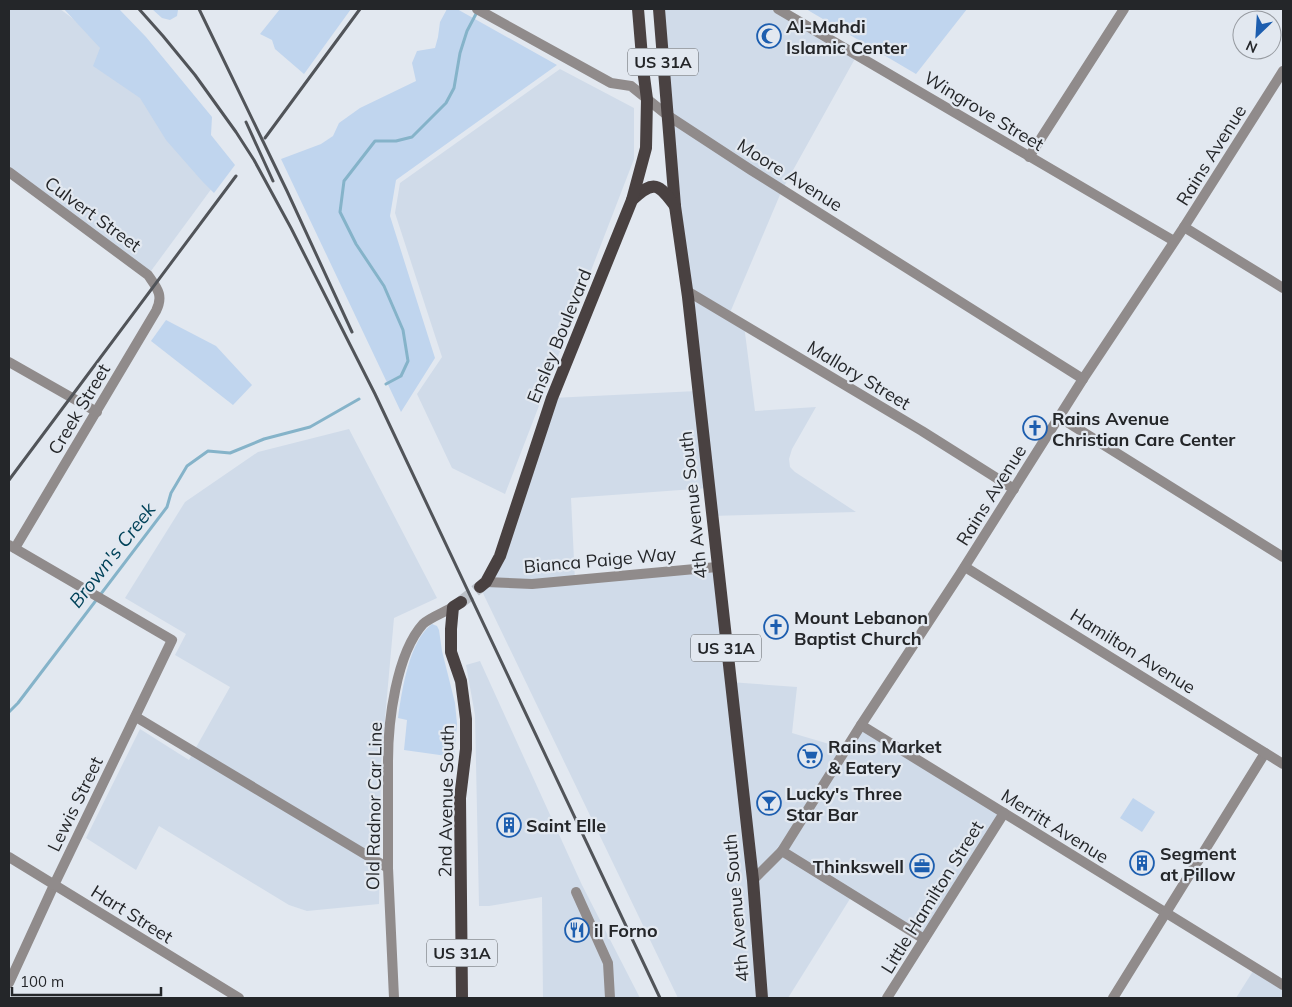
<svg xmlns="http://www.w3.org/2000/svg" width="1292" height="1007" font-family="Mulish,sans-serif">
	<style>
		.built { fill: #d0dbe9 }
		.green { fill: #c0d5ee }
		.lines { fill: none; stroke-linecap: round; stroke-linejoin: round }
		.stream { stroke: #85b3c9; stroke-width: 3 }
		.primary-tunnel { stroke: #bcc1c8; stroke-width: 12; stroke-dasharray: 12 6; stroke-linecap: butt }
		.minor { stroke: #908b8b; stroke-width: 10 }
		.tertiary { stroke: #908b8b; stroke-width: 10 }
		.primary { stroke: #494141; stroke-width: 12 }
		.rail { stroke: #515459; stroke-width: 3 }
		.labels { text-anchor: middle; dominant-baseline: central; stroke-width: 4.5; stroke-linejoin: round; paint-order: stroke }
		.shield { fill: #e2e8f0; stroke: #5d6065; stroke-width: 1 }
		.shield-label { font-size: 16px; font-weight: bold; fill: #242629 }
		.poi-label { font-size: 18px; font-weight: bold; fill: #242629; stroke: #e2e8f0; text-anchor: start }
		.street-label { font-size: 18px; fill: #242629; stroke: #e2e8f0 }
		.water-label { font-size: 19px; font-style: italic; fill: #004259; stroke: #e2e8f0 }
	</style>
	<rect width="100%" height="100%" fill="#e2e8f0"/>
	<g class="built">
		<polygon points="9,9 60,9 148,75 226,169 148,275 9,172"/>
		<polygon points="659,9 778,9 857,55 782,190 729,315 744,325 755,411 816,407 792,449 789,459 790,467 795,472 856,512 711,516 708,488 571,498 575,581 717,567 730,682 797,687 792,733 846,749 861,725 1004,813 924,939 853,894 788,998 678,998 480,587 486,582 552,398 697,391"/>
		<polygon points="560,69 634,108 634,159 505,494 452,468 417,394 442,357 395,213 400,183"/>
		<polygon points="349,429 437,598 394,618 381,763 379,904 307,911 289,905 159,826 136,870 86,838 140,729 189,760 230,687 175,655 186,634 125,598 185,502 258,452"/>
		<polygon points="480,661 582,885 640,998 543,998 542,897 489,906 479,906 475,715 466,665"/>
		<polygon points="1255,968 1283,985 1283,998 1236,998"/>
	</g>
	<g class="green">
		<polygon points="64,9 119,9 146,37 212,117 211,135 235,165 214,193 202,181 166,140 140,98 93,66 100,48"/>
		<polygon points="152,9 178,9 178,10 177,16 170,20 162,18"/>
		<polygon points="280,9 351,9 304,74 275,49 272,40 260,34"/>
		<polygon points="447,9 457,9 557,65 396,180 390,216 435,358 401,412 281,159 321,144 333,136 339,123 360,108 416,81 412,63 417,51 435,48 438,37 440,22"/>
		<polygon points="806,9 967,9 916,74"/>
		<polygon points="166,320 216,346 252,385 233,405 151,341"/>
		<path d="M432 624 437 626 439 630 442 651 455 703 457 724 454 757 404 750 407 720 398 718C402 690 409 641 432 624Z"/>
		<polygon points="1133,798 1155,812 1142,832 1120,818"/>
	</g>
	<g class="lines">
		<g class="stream">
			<polyline points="386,384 401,376 408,361 403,330 384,286 356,244 340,212 344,181 375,141 396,141 412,137 446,103 454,88 460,53 467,31 477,12"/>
			<polyline points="9,712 18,703 167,507 171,493 187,466 208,451 230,453 264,439 310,427 359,399"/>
		</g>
		<polyline class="primary-tunnel" points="461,602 480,587"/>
		<g class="minor">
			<polyline points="477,9 611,83 631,86 667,115 751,170 1083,379"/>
			<polyline points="778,9 1174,241"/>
			<polyline points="1029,157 1124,9"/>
			<path d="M9 172 148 275C157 288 164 295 156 311L15 548"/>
			<polyline points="1184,227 1283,288"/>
			<polyline points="687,291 922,431 1014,489"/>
			<polyline points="9,362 97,412"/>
			<polyline points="1059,417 1283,557"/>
			<polyline points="9,545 172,640 54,885 9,983"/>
			<polyline points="486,582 532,584 717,567"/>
			<polyline points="136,717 388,868"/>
			<polyline points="861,725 1283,985"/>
			<polyline points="782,851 924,939"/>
			<polyline points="9,857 239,998"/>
			<polyline points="576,892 608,963 610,998"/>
			<path d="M394 998 388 868V761C388 722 396 654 423 624 429 618 445 612 453 607"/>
			<polyline points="887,998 1004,813"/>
			<polyline points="1113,998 1265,753"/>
		</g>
		<g class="tertiary">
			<polyline points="965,567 1283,764"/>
			<polyline points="753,880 782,851 861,725 960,574 1083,379 1184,227 1283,71"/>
		</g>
		<g class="primary">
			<polyline points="659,9 675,206 688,297 753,880 762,998"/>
			<path d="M632 200C654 179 659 184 675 206"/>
			<polyline points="480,587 486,582 500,556 552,398 632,200 646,148 647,99 643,69 638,9"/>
			<polyline points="461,602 453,607 451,629 451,652 461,681 466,719 466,749 460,798 462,998"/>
		</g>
		<g class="rail">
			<polyline points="139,9 163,36 195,75 236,132 254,160 291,228 375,394 660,998"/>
			<polyline points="199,9 287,191 352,332"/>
			<polyline points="246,122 273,181"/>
			<polyline points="265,138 360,9"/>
			<polyline points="9,480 236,176"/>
		</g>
	</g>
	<defs>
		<g id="mosque-ring" transform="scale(1.25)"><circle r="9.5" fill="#e2e8f0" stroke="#1d5eaf" stroke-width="1.5"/><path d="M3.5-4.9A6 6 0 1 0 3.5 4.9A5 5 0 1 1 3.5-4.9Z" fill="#1d5eaf"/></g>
		<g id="church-ring" transform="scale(1.25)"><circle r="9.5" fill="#e2e8f0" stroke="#1d5eaf" stroke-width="1.5"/><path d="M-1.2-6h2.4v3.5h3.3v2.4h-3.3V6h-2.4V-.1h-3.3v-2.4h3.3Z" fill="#1d5eaf"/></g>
		<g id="supermarket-ring" transform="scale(1.25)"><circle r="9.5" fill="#e2e8f0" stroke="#1d5eaf" stroke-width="1.5"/><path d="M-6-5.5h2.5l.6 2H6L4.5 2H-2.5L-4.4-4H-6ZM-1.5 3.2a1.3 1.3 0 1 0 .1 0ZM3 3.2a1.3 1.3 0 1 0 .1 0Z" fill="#1d5eaf"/></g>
		<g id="bar-ring" transform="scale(1.25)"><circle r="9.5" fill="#e2e8f0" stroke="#1d5eaf" stroke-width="1.5"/><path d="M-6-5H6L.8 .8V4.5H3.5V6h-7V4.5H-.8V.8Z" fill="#1d5eaf"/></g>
		<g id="building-ring" transform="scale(1.25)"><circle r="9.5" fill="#e2e8f0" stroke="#1d5eaf" stroke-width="1.5"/><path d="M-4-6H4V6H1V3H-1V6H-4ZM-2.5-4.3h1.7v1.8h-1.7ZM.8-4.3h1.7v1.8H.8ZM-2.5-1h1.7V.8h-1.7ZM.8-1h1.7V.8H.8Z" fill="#1d5eaf"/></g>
		<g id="office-ring" transform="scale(1.25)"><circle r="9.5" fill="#e2e8f0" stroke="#1d5eaf" stroke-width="1.5"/><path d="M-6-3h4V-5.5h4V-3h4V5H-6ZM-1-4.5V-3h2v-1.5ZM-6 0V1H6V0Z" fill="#1d5eaf"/></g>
		<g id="restaurant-ring" transform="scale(1.25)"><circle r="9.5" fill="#e2e8f0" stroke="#1d5eaf" stroke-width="1.5"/><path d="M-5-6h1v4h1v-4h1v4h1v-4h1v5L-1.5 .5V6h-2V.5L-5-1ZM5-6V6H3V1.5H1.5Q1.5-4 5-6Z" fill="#1d5eaf"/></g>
	</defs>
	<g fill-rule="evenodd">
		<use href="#mosque-ring" x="769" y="36"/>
		<use href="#church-ring" x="1035" y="428"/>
		<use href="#church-ring" x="776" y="627"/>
		<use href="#supermarket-ring" x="810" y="756"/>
		<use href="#bar-ring" x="769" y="803"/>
		<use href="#building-ring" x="509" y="825"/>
		<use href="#building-ring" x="1142" y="863"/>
		<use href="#office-ring" x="922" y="866"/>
		<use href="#restaurant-ring" x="577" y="930"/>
	</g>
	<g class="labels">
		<g class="shield">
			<rect x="628" y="48.5" width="70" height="27" rx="4"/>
			<rect x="691" y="634.5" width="70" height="27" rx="4"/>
			<rect x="427" y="939.5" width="70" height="27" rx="4"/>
		</g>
		<g class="shield-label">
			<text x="663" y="62">US 31A</text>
			<text x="726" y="648">US 31A</text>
			<text x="462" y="953">US 31A</text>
		</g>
		<g class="poi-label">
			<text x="786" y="26">Al-Mahdi<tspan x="786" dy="21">Islamic Center</tspan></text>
			<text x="1052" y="418">Rains Avenue<tspan x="1052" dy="21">Christian Care Center</tspan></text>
			<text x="794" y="617">Mount Lebanon<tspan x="794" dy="21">Baptist Church</tspan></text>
			<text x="828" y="746">Rains Market<tspan x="828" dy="21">&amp; Eatery</tspan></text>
			<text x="786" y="793">Lucky's Three<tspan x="786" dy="21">Star Bar</tspan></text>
			<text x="526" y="825">Saint Elle</text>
			<text x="1160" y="853">Segment<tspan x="1160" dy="21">at Pillow</tspan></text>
			<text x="904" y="866" text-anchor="end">Thinkswell</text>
			<text x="594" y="930">il Forno</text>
		</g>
		<g class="street-label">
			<text transform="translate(984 111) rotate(31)">Wingrove Street</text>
			<text transform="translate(1211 155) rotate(-58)">Rains Avenue</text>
			<text transform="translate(790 175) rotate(32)">Moore Avenue</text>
			<text transform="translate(93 214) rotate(36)">Culvert Street</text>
			<text transform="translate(559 336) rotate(-68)">Ensley Boulevard</text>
			<text transform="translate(859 375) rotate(31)">Mallory Street</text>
			<text transform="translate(79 409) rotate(-59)">Creek Street</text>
			<text transform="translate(991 495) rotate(-58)">Rains Avenue</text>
			<text transform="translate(693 505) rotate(-96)">4th Avenue South</text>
			<text transform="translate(600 560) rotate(-5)">Bianca Paige Way</text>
			<text transform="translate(1133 651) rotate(32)">Hamilton Avenue</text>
			<text transform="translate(446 801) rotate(-89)">2nd Avenue South</text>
			<text transform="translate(75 804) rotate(-64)">Lewis Street</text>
			<text transform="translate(374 806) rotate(-89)">Old Radnor Car Line</text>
			<text transform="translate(1055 826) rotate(32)">Merritt Avenue</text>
			<text transform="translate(932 897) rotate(-58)">Little Hamilton Street</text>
			<text transform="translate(736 908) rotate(-95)">4th Avenue South</text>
			<text transform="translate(132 914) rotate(32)">Hart Street</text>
		</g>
		<g class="water-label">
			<text transform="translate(112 555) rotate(-52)">Brown's Creek</text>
		</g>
	</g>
	<rect width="1292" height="1007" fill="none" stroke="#242629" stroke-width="20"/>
	<g transform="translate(1257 35) rotate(205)"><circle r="24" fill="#e2e8f0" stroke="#969aa0"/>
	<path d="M0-4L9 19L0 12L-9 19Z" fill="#1d5eaf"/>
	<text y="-8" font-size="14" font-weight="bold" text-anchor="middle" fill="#242629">N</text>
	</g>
	<path d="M12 987v8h149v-8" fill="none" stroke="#242629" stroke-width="2.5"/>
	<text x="20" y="987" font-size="15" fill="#242629" stroke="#e2e8f0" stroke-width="4" paint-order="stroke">100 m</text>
</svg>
